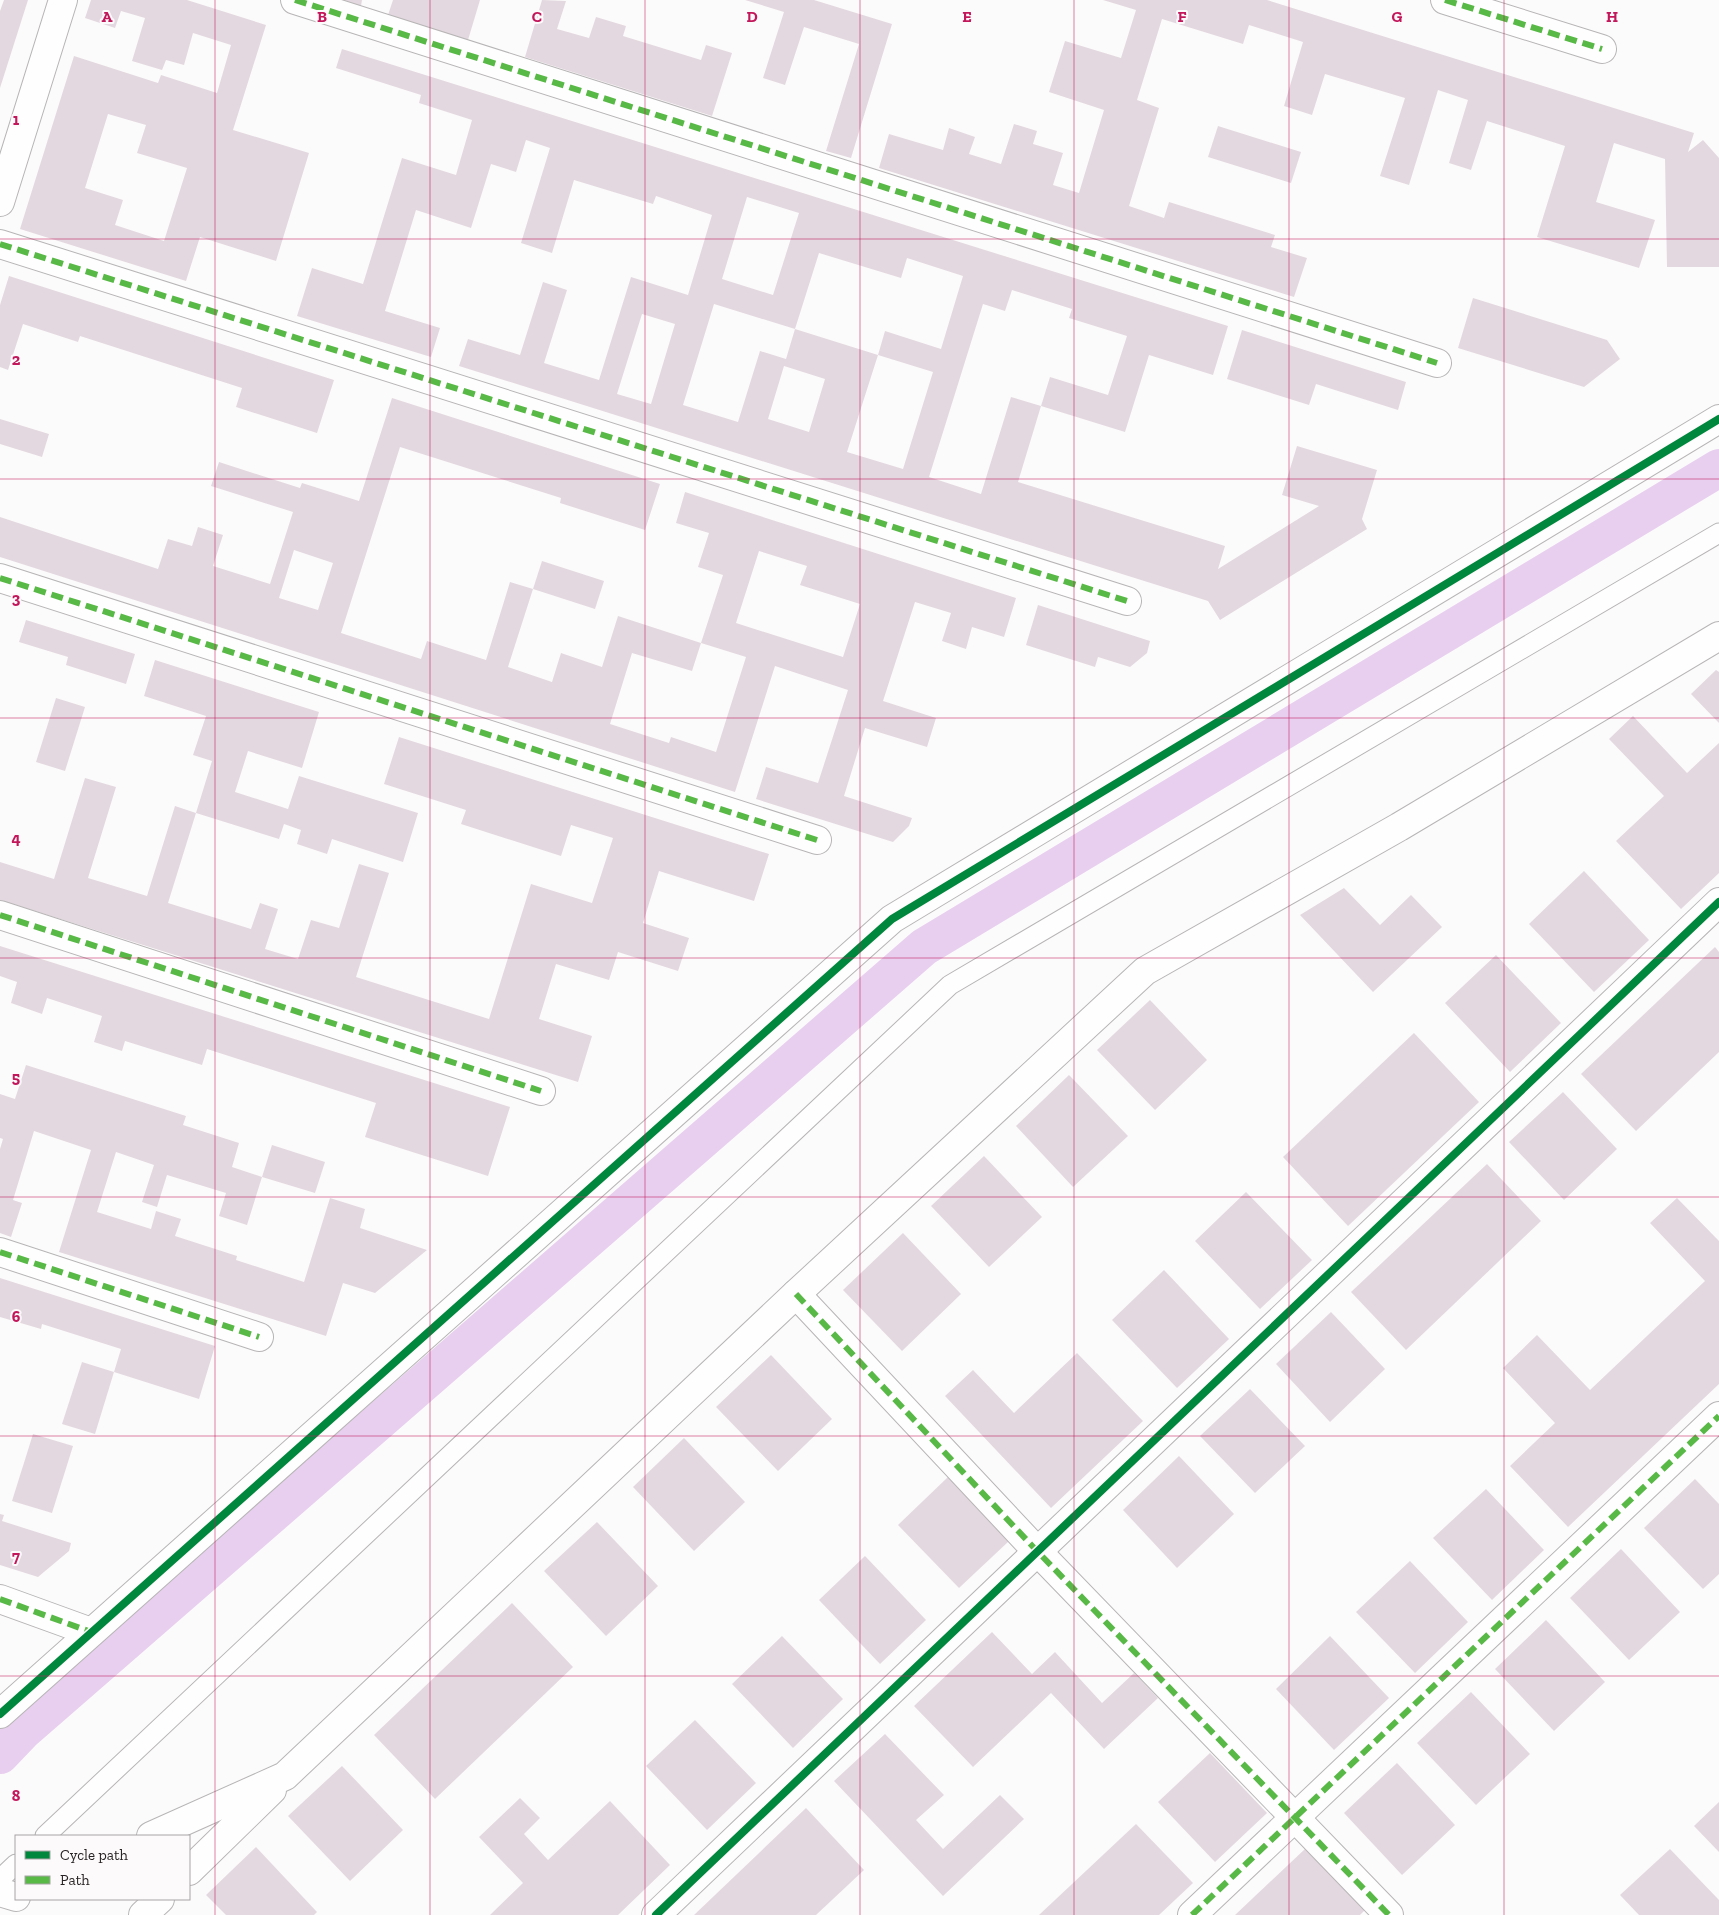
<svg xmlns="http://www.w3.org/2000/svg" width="1719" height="1915" font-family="'Zilla Slab',serif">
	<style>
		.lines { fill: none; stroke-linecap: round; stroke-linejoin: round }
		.canal { stroke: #e8cfef; stroke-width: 38 }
		.building { fill: #e3d8df; fill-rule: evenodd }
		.lane-casing { stroke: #b7b5b5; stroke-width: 21 }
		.street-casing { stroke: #b7b5b5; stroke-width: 30 }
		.lane { stroke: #fffefe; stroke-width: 19 }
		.street { stroke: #fffefe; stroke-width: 28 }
		.quiet { stroke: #58b947; stroke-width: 6; stroke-dasharray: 12 6; stroke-linecap: butt }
		.cycleway-casing { stroke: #fdfafb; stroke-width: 11 }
		.cycleway { stroke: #00873e; stroke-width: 8 }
		.grid { fill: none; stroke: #c2185b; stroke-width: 1; stroke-opacity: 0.55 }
		.grid-label { font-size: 16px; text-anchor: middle; font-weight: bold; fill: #c2185b; stroke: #fdfafb; stroke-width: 4; stroke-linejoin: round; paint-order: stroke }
	</style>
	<rect width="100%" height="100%" fill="#fcfbfb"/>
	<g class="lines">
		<polyline class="canal" points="0,1755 22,1732 924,947 1719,468"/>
	</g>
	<g class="building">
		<polygon points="4,0 28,0 0,88 0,11"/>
		<path d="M91 0H187L266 25 233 130 309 153 276 261 200 237 186 281 20 229 74 56 158 83 161 75 217 93 231 45 193 33 184 65 166 60 162 70 132 61 145 18 121 11 115 28 85 18ZM108 114 146 125 137 153 187 168 164 241 115 225 123 200 85 188Z"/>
		<polygon points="342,0 362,0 361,6"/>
		<polygon points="393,0 480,0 468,40 388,15"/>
		<polygon points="542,0 566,1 557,29 589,38 596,17 626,26 623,36 701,60 706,45 732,53 712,116 525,57"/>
		<polygon points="745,0 814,0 892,24 851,158 826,151 859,44 804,27 785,85 763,78 784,12"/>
		<polygon points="1103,0 1267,0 1694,133 1688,152 1703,140 1719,158 1719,267 1667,267 1665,159 1614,143 1596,202 1655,220 1639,268 1537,237 1565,146 1487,121 1471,170 1449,163 1468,100 1438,90 1409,185 1380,176 1405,98 1325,74 1312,115 1284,106 1303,42 1249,25 1243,44 1162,19 1137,100 1159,108 1129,206 1164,218 1169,202 1275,235 1271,247 1307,258 1294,297 879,168 889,134 943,150 949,128 975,137 969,154 1001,164 1014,124 1037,131 1033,144 1063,153 1053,185 1079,193 1104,110 1049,92 1065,41 1121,58 1136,10"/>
		<path d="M342 49 1228 326 1213 375 1149 355 1125 432 1041 406 1018 482 1225 546 1218 569 1319 506 1282 495 1297 446 1377 470 1362 519 1367 529 1220 620 1208 601 459 366 468 339 520 355 543 282 567 290 544 363 599 380 631 277 688 295 712 215 656 196 653 204 574 180 552 253 521 243 550 148 526 140 516 172 491 164 471 228 416 210 385 311 440 328 431 357 297 316 312 268 363 284 402 158 456 175 472 120 419 103 421 95 336 68ZM747 197 799 213 773 295 722 279ZM819 253 901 278 907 258 963 276 941 349 885 331 878 355 933 372 903 469 847 452 878 355 795 329 786 359 760 351 738 422 683 405 714 304 795 329ZM1012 290 1072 309 1069 318 1127 336 1108 395 1050 377 1041 406 1011 397 981 494 929 477 983 304 1005 311ZM642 314 675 324 651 404 617 394ZM784 366 825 379 809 432 768 419Z"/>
		<polygon points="1218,126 1301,152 1291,183 1208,157"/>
		<polygon points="9,276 334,380 317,433 236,407 242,388 80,336 78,342 23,324 8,370 0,367 0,305"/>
		<polygon points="1473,298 1607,340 1620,359 1584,387 1458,348"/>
		<polygon points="1242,330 1406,382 1398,410 1316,384 1309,405 1227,379"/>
		<path d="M392 398 660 484 645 530 560 503 561 498 400 447 341 633 421 659 427 641 486 660 510 582 533 589 508 667 552 682 561 653 602 667 618 616 701 643 723 575 698 567 709 533 676 523 685 492 1016 598 1004 637 972 627 966 649 942 641 951 613 915 602 883 701 936 718 927 747 865 728 844 796 912 818 909 826 893 842 756 799 766 767 818 783 848 690 775 666 735 792 0 557V517L158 569 168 539 192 546 198 527 223 535 213 566 270 584 293 512 211 486 219 462 300 488 302 483 359 501ZM294 550 333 563 318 610 279 598ZM759 551 807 566 800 585 860 604 843 657 736 623ZM701 643 746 657 716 752 671 737 669 743 610 724 632 653 692 671Z"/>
		<polygon points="0,419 49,434 42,457 0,444"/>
		<polygon points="542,561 604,581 595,609 533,589"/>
		<polygon points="1038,605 1150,641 1147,653 1130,667 1098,657 1095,667 1026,645"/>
		<polygon points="26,620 135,654 126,684 66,665 68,657 19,642"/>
		<polygon points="155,660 319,712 302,768 248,751 235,792 288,809 299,776 418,813 403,862 332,839 327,854 297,844 301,830 284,824 279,839 196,813 212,761 193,755 206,716 144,696"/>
		<polygon points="1716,670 1719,672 1719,723 1691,694"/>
		<polygon points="56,698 85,707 65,771 36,762"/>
		<polygon points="1633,716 1687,773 1719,743 1719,873 1681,909 1616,841 1664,796 1609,739"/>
		<polygon points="399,737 769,854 754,901 659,871 643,923 689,938 678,971 618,952 609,980 556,964 539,1019 592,1036 578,1082 0,900 0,862 54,879 85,778 116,787 88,878 147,896 175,806 196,813 168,903 251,929 260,903 278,909 265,949 298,959 311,920 339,928 359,864 389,873 356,977 489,1019 531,884 592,903 613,838 571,825 561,856 461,824 466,810 384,784"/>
		<polygon points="1584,871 1649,940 1594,992 1529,924"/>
		<polygon points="1344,888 1380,925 1411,895 1442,927 1373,992 1300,915"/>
		<polygon points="0,946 510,1107 488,1176 365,1137 376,1103 207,1049 202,1065 125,1041 122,1051 94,1042 102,1016 47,998 42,1014 11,1003 17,982 0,976"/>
		<polygon points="1715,947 1719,952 1719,1052 1636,1131 1581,1074"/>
		<polygon points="1496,955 1561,1023 1510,1072 1445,1003"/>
		<polygon points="1150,1000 1207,1060 1155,1110 1097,1050"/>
		<polygon points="1414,1033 1479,1102 1348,1226 1283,1157"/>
		<polygon points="26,1065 186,1116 183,1125 239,1143 232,1167 262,1177 247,1225 219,1216 226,1193 167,1175 157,1207 142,1202 154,1165 116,1152 97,1212 151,1229 156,1211 181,1219 175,1236 237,1256 236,1260 304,1282 330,1198 365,1209 360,1228 427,1250 375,1293 343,1283 326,1336 59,1252 91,1150 34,1131 13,1200 22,1203 11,1237 0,1233 0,1149 3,1139 0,1138 0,1094 15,1099"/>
		<polygon points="1069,1075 1128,1136 1073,1187 1016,1126"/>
		<polygon points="1563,1092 1617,1149 1564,1200 1509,1142"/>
		<polygon points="272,1145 325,1162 315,1193 262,1177"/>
		<polygon points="984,1156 1042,1217 989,1267 931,1206"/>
		<polygon points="1487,1164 1541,1221 1406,1350 1351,1292"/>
		<polygon points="1246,1192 1312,1260 1260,1309 1195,1241"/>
		<polygon points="1677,1198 1719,1241 1719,1384 1568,1527 1510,1466 1555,1423 1503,1368 1537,1335 1590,1390 1705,1281 1650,1223"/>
		<polygon points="903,1233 961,1294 902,1351 843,1290"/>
		<polygon points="1164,1270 1229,1339 1177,1388 1112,1320"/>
		<polygon points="0,1278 215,1346 199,1399 114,1372 121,1349 42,1324 41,1329 0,1317"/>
		<polygon points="1331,1312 1385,1369 1330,1422 1276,1364"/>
		<polygon points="1077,1353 1143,1421 1051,1508 945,1396 973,1370 1014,1413"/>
		<polygon points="771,1355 832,1419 778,1471 716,1407"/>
		<polygon points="82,1362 114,1372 95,1434 62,1424"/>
		<polygon points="1250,1389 1305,1446 1255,1493 1200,1436"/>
		<polygon points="33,1434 73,1446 52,1513 12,1501"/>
		<polygon points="684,1438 745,1502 694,1551 633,1487"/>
		<polygon points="1179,1456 1234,1514 1177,1568 1123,1510"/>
		<polygon points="948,1477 1009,1541 959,1588 898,1525"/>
		<polygon points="1695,1479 1719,1504 1719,1574 1703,1589 1644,1528"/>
		<polygon points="1486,1489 1544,1550 1492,1600 1433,1538"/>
		<polygon points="0,1514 4,1515 2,1521 71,1543 69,1551 38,1577 0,1565"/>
		<polygon points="597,1522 658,1586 606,1636 544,1571"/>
		<polygon points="1621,1549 1680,1612 1629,1660 1570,1598"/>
		<polygon points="865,1556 926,1620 880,1664 819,1600"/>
		<polygon points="1410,1561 1468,1622 1415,1673 1356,1612"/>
		<polygon points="512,1603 573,1667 435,1799 374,1735"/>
		<polygon points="1546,1620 1605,1682 1554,1731 1495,1669"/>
		<polygon points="992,1632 1032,1674 1055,1652 1102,1703 1134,1673 1158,1698 1104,1749 1051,1693 973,1767 914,1706"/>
		<polygon points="782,1636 843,1699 793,1748 732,1684"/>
		<polygon points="1330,1636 1389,1698 1334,1750 1276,1689"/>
		<polygon points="1471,1692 1530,1754 1476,1805 1417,1743"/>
		<polygon points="695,1720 756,1783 707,1830 646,1766"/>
		<polygon points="885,1734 944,1795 916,1820 943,1849 1000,1795 1024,1819 943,1896 834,1781"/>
		<polygon points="1210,1753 1267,1813 1215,1862 1158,1802"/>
		<polygon points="1397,1763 1455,1825 1402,1875 1344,1813"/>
		<polygon points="342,1766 403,1830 350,1881 288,1816"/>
		<polygon points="520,1798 540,1818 524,1834 548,1860 610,1801 670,1865 618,1915 490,1915 523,1883 479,1837"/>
		<polygon points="1719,1802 1719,1852 1694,1826"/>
		<polygon points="806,1808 864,1870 816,1915 694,1915"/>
		<polygon points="1136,1824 1193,1883 1159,1915 1039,1915"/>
		<polygon points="256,1847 317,1912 314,1915 226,1915 206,1895"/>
		<polygon points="1306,1848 1365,1910 1360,1915 1235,1915"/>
		<polygon points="1670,1849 1719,1900 1719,1915 1639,1915 1620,1895"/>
	</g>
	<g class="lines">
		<g class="lane-casing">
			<g id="lane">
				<polyline points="45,1836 950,985 1719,533"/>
				<polyline points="0,1879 16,1864"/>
			</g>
		</g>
		<g class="street-casing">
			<g id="street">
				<polyline points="295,0 1437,363"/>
				<polyline points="1445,0 1602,49"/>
				<polyline points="0,202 63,0"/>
				<polyline points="0,244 1127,601"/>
				<polyline points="0,578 817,840"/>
				<polyline points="0,915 541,1091"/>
				<polyline points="0,1252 259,1337"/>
				<polyline points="796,1294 1037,1551 1389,1915"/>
				<polyline points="0,1599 91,1632"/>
				<polyline points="0,1714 892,919 1719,419"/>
				<polyline points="151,1836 285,1776 796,1294 1145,971 1399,827 1719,636"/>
				<polyline points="189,1871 272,1790"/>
				<polyline points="0,1892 16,1897"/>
				<polyline points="143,1915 160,1899"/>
				<polyline points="656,1915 1719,902"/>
				<polyline points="1192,1915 1719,1416"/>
			</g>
		</g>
		<use href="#lane" class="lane"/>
		<use href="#street" class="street"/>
		<g class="quiet">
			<polyline points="295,0 1437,363"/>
			<polyline points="1445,0 1602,49"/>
			<polyline points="0,244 1127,601"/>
			<polyline points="0,578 817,840"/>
			<polyline points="0,915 541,1091"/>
			<polyline points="0,1252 259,1337"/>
			<polyline points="796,1294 1037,1551 1389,1915"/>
			<polyline points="0,1599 91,1632"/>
			<polyline points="1192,1915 1719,1416"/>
		</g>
		<g class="cycleway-casing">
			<g id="cycleway">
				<polyline points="0,1714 892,919 1719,419"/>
				<polyline points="656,1915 1719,902"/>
			</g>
		</g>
		<use href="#cycleway" class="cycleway"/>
	</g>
	<path class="grid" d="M215 0V1915M430 0V1915M645 0V1915M860 0V1915M1074 0V1915M1289 0V1915M1504 0V1915M0 239H1719M0 479H1719M0 718H1719M0 958H1719M0 1197H1719M0 1436H1719M0 1676H1719"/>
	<g class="grid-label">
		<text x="107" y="22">A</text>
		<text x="322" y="22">B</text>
		<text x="537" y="22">C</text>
		<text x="752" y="22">D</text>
		<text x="967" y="22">E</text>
		<text x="1182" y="22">F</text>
		<text x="1397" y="22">G</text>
		<text x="1612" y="22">H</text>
		<text x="16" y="125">1</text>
		<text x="16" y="365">2</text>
		<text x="16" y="604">3</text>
		<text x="16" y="844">4</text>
		<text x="16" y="1083">5</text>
		<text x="16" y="1322">6</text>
		<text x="16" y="1562">7</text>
		<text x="16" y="1801">8</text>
	</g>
	<rect x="15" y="1835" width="175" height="65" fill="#fdfafb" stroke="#a7a4a5"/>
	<rect x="25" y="1851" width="25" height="8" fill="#00873e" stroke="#a7a4a5"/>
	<text x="60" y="1860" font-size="15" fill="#272223">Cycle path</text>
	<rect x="25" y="1876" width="25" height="8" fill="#58b947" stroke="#a7a4a5"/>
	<text x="60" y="1885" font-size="15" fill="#272223">Path</text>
</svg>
